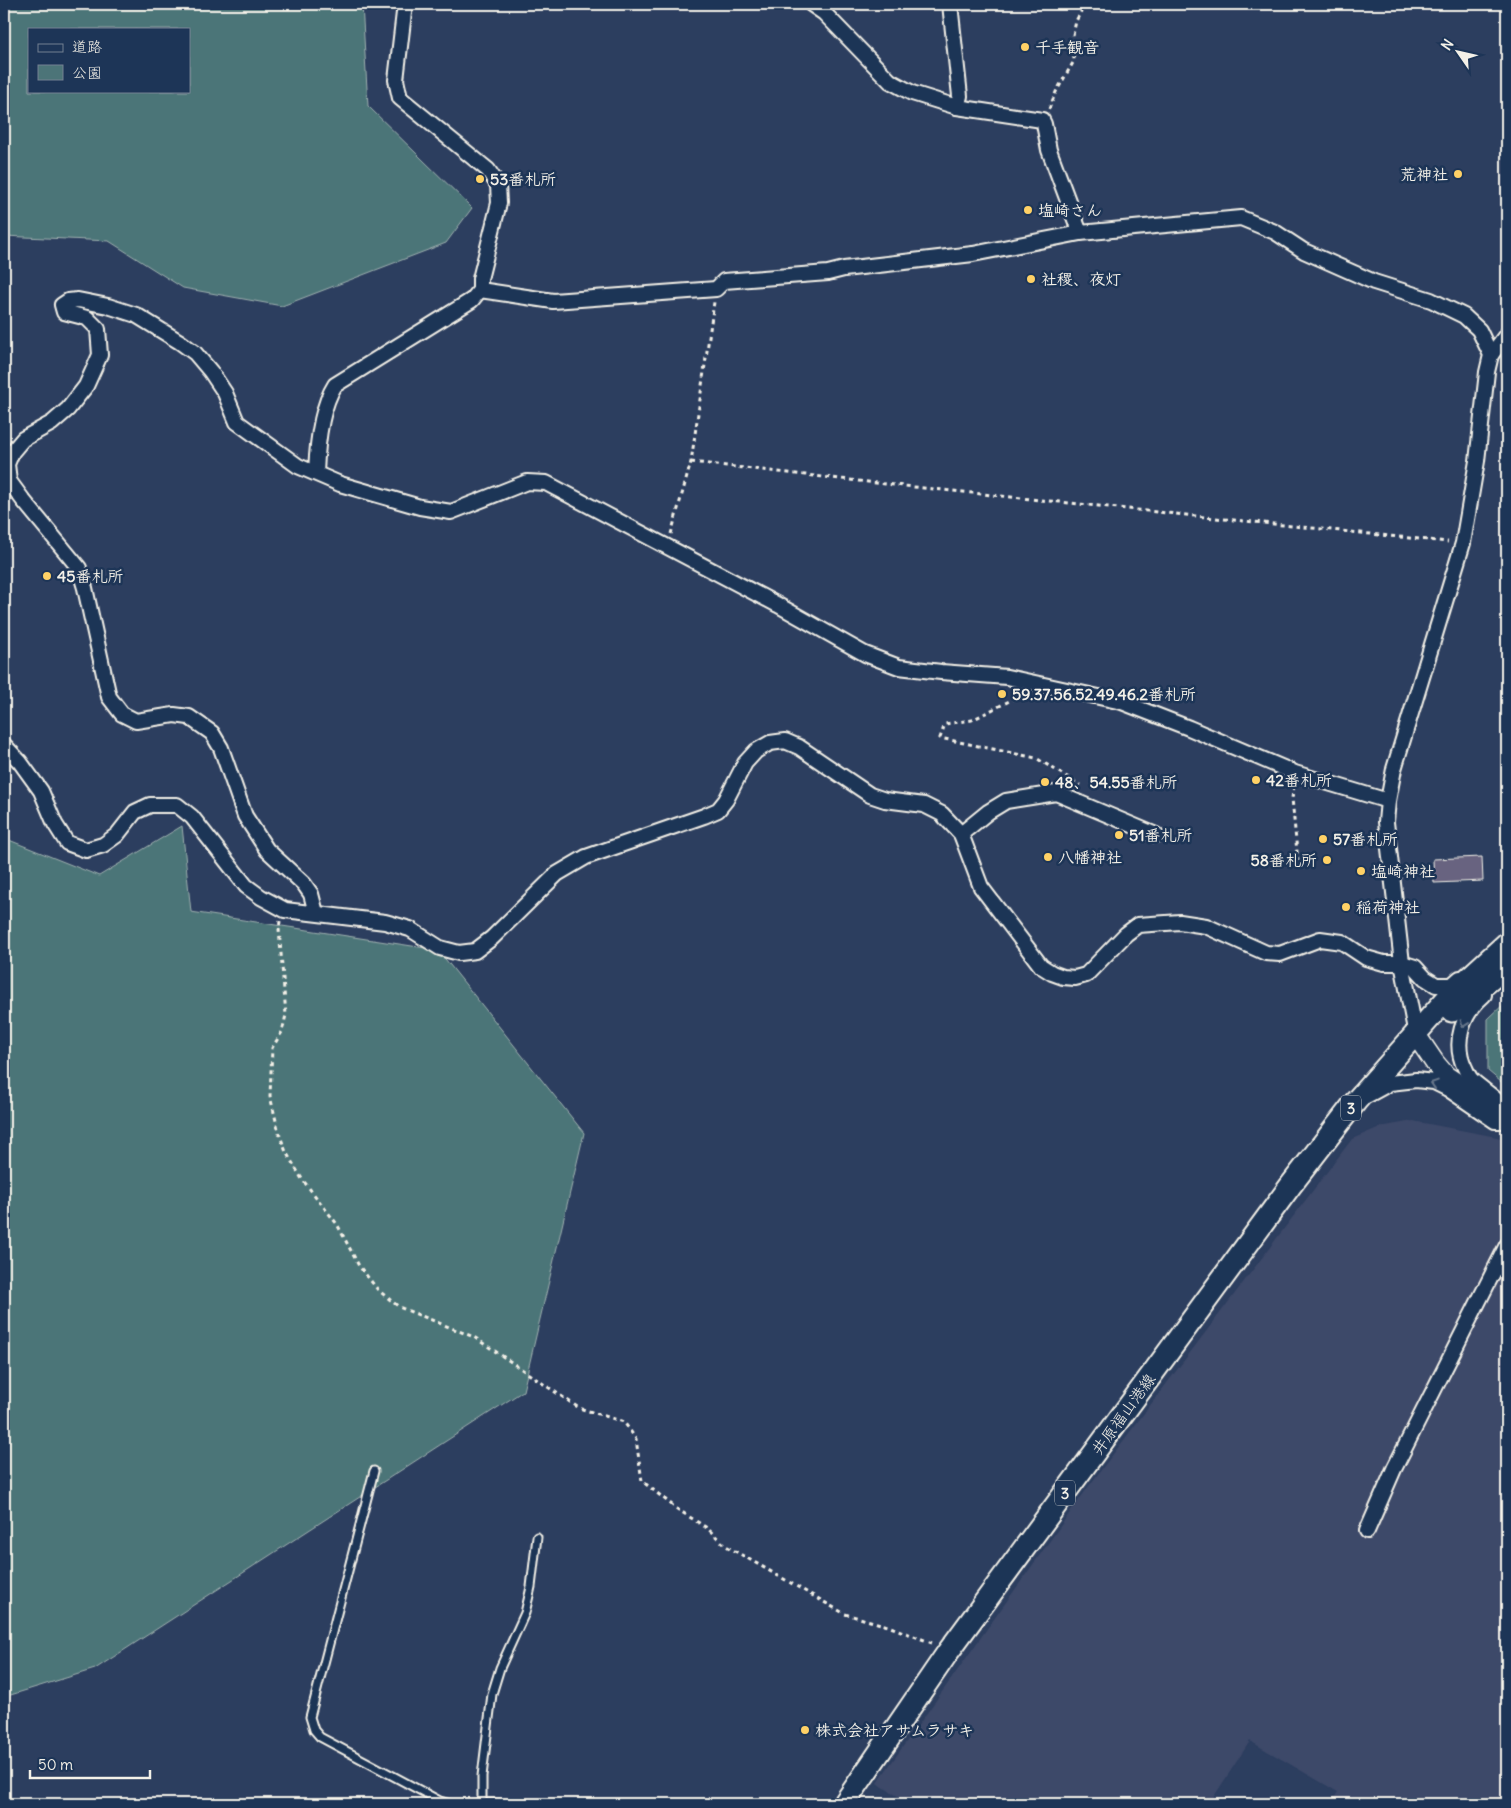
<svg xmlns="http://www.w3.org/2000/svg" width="1511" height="1808" font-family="Delius,'Klee One',sans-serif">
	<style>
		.built { fill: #3e4969 }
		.green { fill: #4c7478; stroke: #a0b2b0; fill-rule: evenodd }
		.building { fill: #686480; stroke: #f4f1e8 }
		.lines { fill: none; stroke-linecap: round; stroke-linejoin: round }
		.lane-casing { stroke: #f4f1e8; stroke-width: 11 }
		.street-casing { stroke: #f4f1e8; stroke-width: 18 }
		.secondary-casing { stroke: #f4f1e8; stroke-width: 22 }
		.primary-casing { stroke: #f4f1e8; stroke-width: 25 }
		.path { stroke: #f4f1e8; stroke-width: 3; stroke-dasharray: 4 4; stroke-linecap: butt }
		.lane { stroke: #1d3557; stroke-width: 7 }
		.street { stroke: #1d3557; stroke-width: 14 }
		.secondary { stroke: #1d3557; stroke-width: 19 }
		.primary { stroke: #1d3557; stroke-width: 21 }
		.oneway { stroke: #68778a }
		.poi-dot { fill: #ffd166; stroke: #1d3557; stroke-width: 2 }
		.labels { text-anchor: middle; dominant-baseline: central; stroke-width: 5; stroke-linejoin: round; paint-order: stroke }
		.shield { fill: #1d3557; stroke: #b4b9bc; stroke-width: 1 }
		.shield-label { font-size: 15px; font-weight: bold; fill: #f4f1e8 }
		.poi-label { font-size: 16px; font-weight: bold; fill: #f4f1e8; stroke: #1d3557; text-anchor: start }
		.street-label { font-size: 16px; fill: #f4f1e8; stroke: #1d3557 }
	</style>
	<rect width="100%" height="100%" fill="#2c3e5f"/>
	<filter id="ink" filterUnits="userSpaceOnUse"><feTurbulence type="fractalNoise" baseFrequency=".02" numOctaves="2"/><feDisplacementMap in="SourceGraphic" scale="10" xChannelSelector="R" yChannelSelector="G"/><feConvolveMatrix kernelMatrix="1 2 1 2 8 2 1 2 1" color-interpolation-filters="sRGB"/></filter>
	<g filter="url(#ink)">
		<polygon class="built" points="1413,1121 1507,1139 1507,1804 1330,1804 1338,1792 1250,1741 1209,1804 910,1804 877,1783 1089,1486 1352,1139 1380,1127"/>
		<g class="green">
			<path d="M4 4H362L368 106 472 208 446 243 282 306 183 288 109 241 4 236ZM29 29H189V91H29Z"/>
			<polygon points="182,826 191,912 438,950 584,1133 523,1391 95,1669 4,1697 4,838 99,876"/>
			<polygon points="1507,1001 1507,1087 1488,1071 1488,1019"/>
		</g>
		<polygon class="building" points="1482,857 1483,881 1434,883 1433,859"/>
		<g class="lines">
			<g class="lane-casing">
				<g id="lane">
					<polyline points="374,1471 310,1717 314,1730 320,1737 440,1801 450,1804"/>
					<polyline points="475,1804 499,1804"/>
					<polyline points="482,1804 482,1776 492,1694 500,1668 525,1613 531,1587 537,1537"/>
				</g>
			</g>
			<g class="street-casing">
				<g id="street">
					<polyline points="405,4 396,80 400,98 488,170 498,185 499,203 480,279 480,290 553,301 716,289 724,281 828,273 844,269 973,254 1080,233"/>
					<polyline points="811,4 824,13 890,81 912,93 957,107 1042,120 1044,124 1049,150 1080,233 1241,218 1275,232 1304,251 1356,274 1374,282 1431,300 1464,316 1479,330 1491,355 1487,372 1477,461 1463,543 1394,769 1388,801 1386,822 1402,963 1416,1035"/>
					<polyline points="950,4 960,96 957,107"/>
					<polyline points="1491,355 1507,334"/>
					<path d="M316 473C317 447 321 407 335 385L472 300 480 290"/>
					<polyline points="4,745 20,762 41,791 55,824 67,843 86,850 103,845 117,835 135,812 150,805 177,805 192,817 246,886 261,897 285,910 385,922 410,929 440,948 459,953 475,951 492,938 557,874 586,857 704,816 718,810 726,800 745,763 756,751 770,743 785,741 799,747 870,795 885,800 924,805 942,814 961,834 981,887 1041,966 1052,973 1063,977 1075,978 1086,975 1126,934 1138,925 1180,922 1206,926 1266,953 1280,954 1320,939 1342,942 1366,958 1384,963 1402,963 1415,967 1425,978 1436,985 1452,985 1460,978"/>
					<polyline points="961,834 988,812 1006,801 1056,793 1156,835"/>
					<polyline points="316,913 311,894 304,884 267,850 245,816 221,748 212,733 189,717 174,715 136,721 122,714 109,697 85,588 79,568 23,500 9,481 7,464 12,452 23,439 52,423 68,409 86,386 100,355 98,329 87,318 64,312 62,305 68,301 78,300 108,306 136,315 180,342 195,353 211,372 225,393 237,422 298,466 340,484 420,507 451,512 527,482 546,483 778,605 865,654 899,667 941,672 1007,677 1122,702 1189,728 1295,773 1388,801"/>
					<path d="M1484 995C1463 1013 1452 1042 1465 1068 1467 1072 1469 1078 1473 1081 1485 1092 1498 1098 1507 1112"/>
					<polyline points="1368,1095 1390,1083 1416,1080 1434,1082 1448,1089 1495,1121 1507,1121"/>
					<polyline points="1367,1531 1394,1469 1507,1245"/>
				</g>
			</g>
			<g class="secondary-casing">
				<polyline id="secondary" points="1416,1035 1435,1063 1446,1076 1507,1117"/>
			</g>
			<g class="primary-casing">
				<g id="primary">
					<polyline points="1452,1011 1507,966"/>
					<polyline points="844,1804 948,1652 1291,1185 1356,1101 1451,994 1507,943"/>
				</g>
			</g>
			<g class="path">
				<polyline points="1049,109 1056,92 1074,61 1073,35 1076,21 1085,4"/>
				<polyline points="691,462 885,484 1448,542"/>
				<polyline points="671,534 691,462 714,302"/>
				<polyline points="1023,694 972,720 945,724 940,738 1036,758 1080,785"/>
				<polyline points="1294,786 1292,798 1298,863"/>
				<polyline points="280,921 279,929 286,1015 282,1032 272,1048 270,1096 279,1133 286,1152 302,1179 337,1224 359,1266 378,1290 399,1307 474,1337 579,1408 624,1422 636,1439 642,1481 677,1509 707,1528 726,1546 845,1614 888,1626 932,1643"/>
			</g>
			<use href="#lane" class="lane"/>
			<use href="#street" class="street"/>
			<use href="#secondary" class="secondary"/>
			<use href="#primary" class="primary"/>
		</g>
		<defs><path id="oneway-chevron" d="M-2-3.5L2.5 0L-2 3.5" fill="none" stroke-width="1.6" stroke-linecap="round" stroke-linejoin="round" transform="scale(1.25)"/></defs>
		<g class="oneway">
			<use href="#oneway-chevron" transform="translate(1464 1024) rotate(109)"/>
			<use href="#oneway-chevron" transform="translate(1434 1084) rotate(-162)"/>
		</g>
	</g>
	<g class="poi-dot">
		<circle cx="1025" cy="47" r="5"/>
		<circle cx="1458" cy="174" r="5"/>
		<circle cx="480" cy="179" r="5"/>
		<circle cx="1028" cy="210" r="5"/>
		<circle cx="1031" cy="279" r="5"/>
		<circle cx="47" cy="576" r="5"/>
		<circle cx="1002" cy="694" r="5"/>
		<circle cx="1256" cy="780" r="5"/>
		<circle cx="1045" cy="782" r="5"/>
		<circle cx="1119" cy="835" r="5"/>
		<circle cx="1323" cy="839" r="5"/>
		<circle cx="1048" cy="857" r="5"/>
		<circle cx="1327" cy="860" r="5"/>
		<circle cx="1361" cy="871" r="5"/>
		<circle cx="1346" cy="907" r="5"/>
		<circle cx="805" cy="1730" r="5"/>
	</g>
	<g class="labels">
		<g class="shield">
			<rect x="1341" y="1095.5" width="20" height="25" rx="4"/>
			<rect x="1055" y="1480.5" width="20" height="25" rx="4"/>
		</g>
		<g class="shield-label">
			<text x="1351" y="1108">3</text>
			<text x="1065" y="1493">3</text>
		</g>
		<g class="poi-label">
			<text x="1035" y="47">千手観音</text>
			<text x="1448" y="174" text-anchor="end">荒神社</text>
			<text x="490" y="179">53番札所</text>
			<text x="1038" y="210">塩崎さん</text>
			<text x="1041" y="279">社稷、夜灯</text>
			<text x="57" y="576">45番札所</text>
			<text x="1012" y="694">59.37.56.52.49.46.2番札所</text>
			<text x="1266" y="780">42番札所</text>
			<text x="1055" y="782">48、54.55番札所</text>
			<text x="1129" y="835">51番札所</text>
			<text x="1333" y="839">57番札所</text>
			<text x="1058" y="857">八幡神社</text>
			<text x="1317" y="860" text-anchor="end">58番札所</text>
			<text x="1371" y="871">塩崎神社</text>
			<text x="1356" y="907">稲荷神社</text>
			<text x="815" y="1730">株式会社アサムラサキ</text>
		</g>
		<g class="street-label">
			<text transform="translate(1123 1414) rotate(-54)">井原福山港線</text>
		</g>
	</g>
	<rect width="1511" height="1808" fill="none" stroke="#1d3557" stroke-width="20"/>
	<rect x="10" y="10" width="1491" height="1788" fill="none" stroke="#f4f1e8" stroke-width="2" filter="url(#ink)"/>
	<rect x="28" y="28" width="162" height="65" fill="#1d3557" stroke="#738091"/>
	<rect x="38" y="44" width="25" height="8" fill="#1d3557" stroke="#738091"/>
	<text x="72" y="52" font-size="15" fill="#f4f1e8">道路</text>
	<rect x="38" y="65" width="25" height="15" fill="#4c7478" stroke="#738091"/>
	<text x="72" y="78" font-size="15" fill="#f4f1e8">公園</text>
	<g transform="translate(1458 52) rotate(304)" stroke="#1d3557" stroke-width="4" paint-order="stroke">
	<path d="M0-4L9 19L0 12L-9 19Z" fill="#f4f1e8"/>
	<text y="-8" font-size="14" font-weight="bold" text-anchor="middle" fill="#f4f1e8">N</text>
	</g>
	<path d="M30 1770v8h120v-8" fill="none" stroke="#f4f1e8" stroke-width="2.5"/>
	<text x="38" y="1770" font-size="15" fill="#f4f1e8" stroke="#1d3557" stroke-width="4" paint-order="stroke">50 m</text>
</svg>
